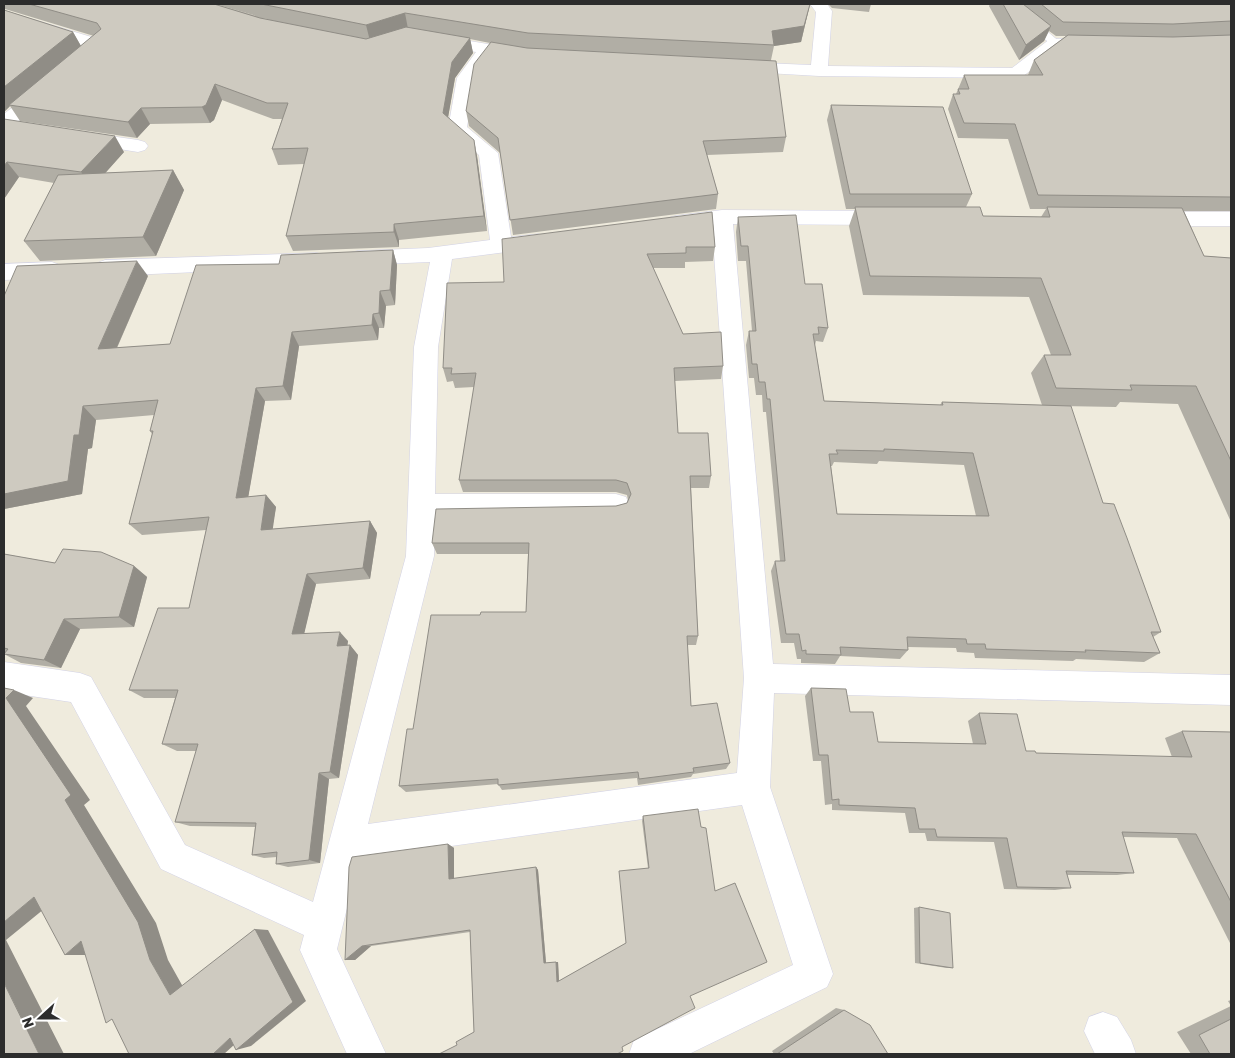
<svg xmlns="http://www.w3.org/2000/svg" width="1235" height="1058" font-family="Rubik,sans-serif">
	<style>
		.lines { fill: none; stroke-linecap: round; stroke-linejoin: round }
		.lane-casing { stroke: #d2d2e6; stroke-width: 1 }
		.street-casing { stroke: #d2d2e6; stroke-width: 1 }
		.lane { fill: #fff; fill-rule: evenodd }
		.street { fill: #fff; fill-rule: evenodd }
		.wall { fill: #b1aea5; fill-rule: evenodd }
		.shaded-wall { fill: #908d86 }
		.building { fill: #cecac0; stroke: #908d86; fill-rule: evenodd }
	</style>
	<rect width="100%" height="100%" fill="#efebdd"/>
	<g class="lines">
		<g class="lane-casing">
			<polygon id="lane" points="995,4 1008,4 1023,11 1061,43 1060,45 1052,45 1015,15"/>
		</g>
		<g class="street-casing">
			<g id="street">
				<polygon points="810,4 827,4 832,11 828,66 1012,68 1050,39 1095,38 1101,39 1104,43 1101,47 1060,48 1022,77 1016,78 819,76 734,71 731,67 734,63 740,62 811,65 816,12"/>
				<path d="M4 11 105 41 108 45C100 55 87 68 74 65L71 61 87 47 4 21Z"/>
				<polygon points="434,35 523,50 529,51 532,55 529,59 523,60 492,55 475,78 467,127 498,153 511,237 538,234 546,236 549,241 546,246 538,248 452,259 438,347 435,494 616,494 626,497 629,505 626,513 616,516 435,517 434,556 368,824 737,773 744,678 712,225 675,230 668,228 665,223 668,218 675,216 722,210 889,211 896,213 899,218 896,223 889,225 733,224 773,664 1231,675 1231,705 774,693 770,787 833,974 827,987 689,1054 629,1054 634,1040 793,965 742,805 359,859 337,949 386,1054 347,1054 300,950 304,935 161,869 71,702 4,692 4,662 80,673 91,677 185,845 313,902 406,556 414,347 430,262 357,265 349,263 346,258 349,253 357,251 428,248 490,240 479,155 448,129 457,78 476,52 428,44 425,40 428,36"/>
				<polygon points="45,85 51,86 54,90 51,94 11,127 4,129 4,114 39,86"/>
				<polygon points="82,132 138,140 145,142 148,146 145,150 138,152 75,142 72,138 75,134"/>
				<polygon points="1150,212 1231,212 1231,226 1150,226 1143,224 1140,219 1143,214"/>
				<polygon points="317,253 325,255 328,260 325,265 317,267 105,276 97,273 94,268 97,263 105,260"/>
				<polygon points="52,262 60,265 63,270 60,275 52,278 4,280 4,264"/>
				<polygon points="1103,1012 1117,1017 1131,1040 1136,1054 1095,1054 1084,1031 1089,1017"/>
			</g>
		</g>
		<use href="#lane" class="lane"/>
		<use href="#street" class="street"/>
	</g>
	<g class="wall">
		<polygon points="4,4 214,4 267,19 215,4 810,4 801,42 774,46 771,60 786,137 783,152 707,155 718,194 716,209 513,235 500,153 469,126 466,111 490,43 470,39 473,53 455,78 448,117 477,156 487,231 399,240 399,247 293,251 286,236 304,164 278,165 272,149 282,119 273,119 222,100 214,120 210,123 150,124 137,138 20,121 10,106 4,112 4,10 73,32 81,46 94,36 5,9 4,10"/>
		<polygon points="828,4 871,4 869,12 832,8"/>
		<path d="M990 4H1231V211H1184L1204 256 1231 258V522L1178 404 1120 402 1116 407 1062 406 1103 503 1161 632 1153 637 1160 653 1144 662 1076 659 1073 661 975 658 974 653 957 652 956 648 908 647V650L900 659 840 656 835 664 801 663V659H797L794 643H781L771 571 775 561H780L766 412H763L762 395H756L754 378H749L746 345 749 331H752L746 261H738L736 232 738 217 805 284 828 328 823 342 816 341 815 345 824 401 940 405 942 402 1042 405 1031 373 1044 355H1051L1029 297 863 295 849 226 855 209H846L827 120 831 105 972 194 966 207 983 216 1041 217 1046 209H1030L1008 139 958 138 948 109 953 94H956L964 75H1028L1034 60 1066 36H1056L1049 31 1044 41 1019 60 989 6ZM879 461 964 465 976 516 837 514 831 466H832L834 462 877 464Z"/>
		<polygon points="4,119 124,152 105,173 173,170 184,190 156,256 40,261 24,241 54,183 19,177 4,199"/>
		<polygon points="712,212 715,247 713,261 685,262 685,268 653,268 683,334 723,366 721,379 675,381 678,433 711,476 709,488 691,488 698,636 696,645 687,645 691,706 730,763 726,769 693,774 691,777 638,785 637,778 502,790 498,784 406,792 399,786 413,729 480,615 526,612 528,554 437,554 432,543 616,506 627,503 628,500 627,495 616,492 463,492 459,480 474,387 455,388 453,381 447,382 443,368 504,282"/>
		<polygon points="393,250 397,265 395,305 386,306 384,328 379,328 378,340 299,346 291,400 265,401 248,497 266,495 276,507 272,529 370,521 377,533 370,579 316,584 304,633 348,641 347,646 350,645 358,655 339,778 329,779 320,863 288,867 276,864 277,857 264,858 252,855 255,827 190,826 175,822 196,751 177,751 162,744 175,698 144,698 129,690 189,608 206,530 142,535 129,524 152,434 150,431 154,415 96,420 92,448 88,449 82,494 4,509 148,276 117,348 170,344 279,264"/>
		<polygon points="4,554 55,563 134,566 147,577 134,627 80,629 61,668 21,663 4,654"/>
		<polygon points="811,688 850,712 878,742 973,744 968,721 979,713 1026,751 1036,753 1172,757 1165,738 1182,731 1231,732 1231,945 1177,838 1123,837 1134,873 1117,875 1067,875 1071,888 1055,890 1004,889 994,842 927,841 925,833 909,833 905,813 832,810 832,804 825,805 821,761 813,761 805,696"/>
		<polygon points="643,816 701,827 715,891 457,1045 474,1032 470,932 371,946 355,960 345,960 448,844 454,848 454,879 536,867 538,870 546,963 558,962 559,981 626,943 648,868 642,821"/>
		<polygon points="919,907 953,968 947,968 915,963 914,908"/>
		<polygon points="1231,1000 1231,1054 1191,1054 1177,1032 1231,1006 1228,1001"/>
		<polygon points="836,1008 844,1010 888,1054 774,1054 772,1051"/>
	</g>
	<g class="shaded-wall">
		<polygon points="810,4 801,42 774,46 772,31"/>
		<polygon points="405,13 408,29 370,41 366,25"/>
		<polygon points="1051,26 1044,41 1019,60 1026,45"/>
		<polygon points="73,32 82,48 9,105 10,106 4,112 4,87"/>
		<polygon points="470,38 473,53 455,78 446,129 443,113 452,62"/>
		<polygon points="215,84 222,100 214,120 210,123 202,107"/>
		<polygon points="141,108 150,124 137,138 128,122"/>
		<polygon points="115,136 124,152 92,188 81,172"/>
		<polygon points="474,140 477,156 487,231 484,216"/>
		<polygon points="7,162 19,177 4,199 4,166"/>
		<polygon points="173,170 184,190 156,256 143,237"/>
		<polygon points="394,224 399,240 399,247 394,232"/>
		<polygon points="393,250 397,265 395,305 390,290"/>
		<polygon points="137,261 148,276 110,363 98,349"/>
		<polygon points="380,291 386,306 384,328 379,313"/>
		<polygon points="373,314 379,328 378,340 372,325"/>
		<polygon points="292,332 299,346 291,400 283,386"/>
		<polygon points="256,388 265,401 246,510 236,498"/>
		<polygon points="83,406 96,420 92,448 88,449 82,494 4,509 4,494 74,435"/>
		<polygon points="266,495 276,507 271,541 261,530"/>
		<polygon points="370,521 377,533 370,579 363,568"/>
		<polygon points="134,566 147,577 134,627 119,617"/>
		<polygon points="307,574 316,584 302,643 292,634"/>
		<polygon points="64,619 80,629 61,668 44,660"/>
		<polygon points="340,632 348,641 346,655 337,646"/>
		<polygon points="350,645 358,655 339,778 330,772"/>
		<polygon points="14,690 33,698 26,706 90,800 84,805 156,923 168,960 187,994 170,995 150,960 65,800 6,698"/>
		<polygon points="319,773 329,779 320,863 309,860"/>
		<polygon points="448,844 454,848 454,882 449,879"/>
		<polygon points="536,867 538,870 546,963 544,963"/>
		<polygon points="34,897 55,900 6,940 64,1054 39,1054 4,983 4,922"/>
		<polygon points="255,929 268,930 306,1001 251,1046 236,1050"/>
		<polygon points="81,941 86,955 65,955"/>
		<polygon points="362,946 371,946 355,960 345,960"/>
		<polygon points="556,962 558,962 559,981 557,982"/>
		<polygon points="245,1035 224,1054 213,1054 230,1038"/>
	</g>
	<g class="building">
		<polygon points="29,4 214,4 260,18 366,39 406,27 470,38 452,62 443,113 474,140 484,216 394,224 394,232 286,236 308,148 272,149 288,103 267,103 215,84 206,105 202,107 141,108 128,122 9,105 101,29 97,23"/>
		<polygon points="261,4 810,4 804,26 772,31 774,45 528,33 405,13 366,25"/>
		<polygon points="1003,4 1023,4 1051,26 1026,45"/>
		<polygon points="1041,4 1231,4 1231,21 1173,24 1063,22"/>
		<polygon points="4,10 73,32 4,87"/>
		<polygon points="1068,35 1173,37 1231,35 1231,197 1038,195 1015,124 964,123 953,94 960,94 958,89 969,89 964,75 1043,75 1034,60"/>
		<polygon points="491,42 527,48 776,61 786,137 703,141 718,194 510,220 498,138 466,111 474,64"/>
		<polygon points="831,105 943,107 972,194 850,194"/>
		<polygon points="4,119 115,136 81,172 7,162 4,166"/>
		<polygon points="173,170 143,237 24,241 58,175"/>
		<polygon points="855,207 980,207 983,216 1050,217 1047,207 1182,208 1204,256 1231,258 1231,461 1196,386 1130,385 1132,390 1056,388 1044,355 1071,355 1041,278 870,276"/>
		<polygon points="712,212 715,247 686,247 686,253 647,254 683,334 721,332 723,366 674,368 678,433 708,433 711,476 690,476 698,636 687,636 691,706 717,703 730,763 693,768 694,772 639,779 638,772 498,785 498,779 399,786 407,729 413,729 431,615 480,615 481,612 526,612 529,543 432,543 436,509 616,506 627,503 631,494 627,483 616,480 459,480 476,373 451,374 452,368 443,368 447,283 504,282 502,239"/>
		<path d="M796 215 805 284H822L828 328 818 327 819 334H813L824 401 943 405 942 402 1071 406 1103 503 1114 504 1127 538 1161 632H1151L1160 653 1085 650 1086 652 986 649 985 644H967L966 639 907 637 908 650 840 647 841 655 806 654V650L802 651 799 634H786L775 561H785L770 399H767L765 382H759L757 364H752L749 331H756L748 246H741L738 217ZM884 449 973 453 989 516 837 514 829 454H838L836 450 884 451Z"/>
		<polygon points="393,250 390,290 380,291 379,313 373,314 372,325 292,332 283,386 256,388 236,498 266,495 261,530 370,521 363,568 307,574 292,634 340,632 337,646 350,645 330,772 319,773 309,860 276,864 277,852 252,855 256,823 175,822 198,744 162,744 178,690 129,690 158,608 189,608 209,517 129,524 153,431 150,431 158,400 83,406 79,435 74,435 68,481 4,494 4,296 17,266 137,261 98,349 170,344 196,265 279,264 281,255"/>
		<polygon points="63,549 101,552 134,566 119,617 64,619 44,660 4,654 8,649 4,648 4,554 55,563"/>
		<polygon points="4,688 14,690 6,698 71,795 65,800 138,922 150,960 170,995 255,929 293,1002 236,1050 230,1038 213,1054 129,1054 112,1019 106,1023 81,941 65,955 34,897 4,922"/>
		<polygon points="811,688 846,689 850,712 873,712 878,742 986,744 979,713 1017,714 1026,751 1035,751 1036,753 1192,757 1182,731 1231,732 1231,902 1196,834 1122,832 1134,873 1066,871 1071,888 1017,887 1007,838 937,837 935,829 919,829 915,808 839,805 839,799 832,800 828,755 819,755"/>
		<polygon points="698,809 701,827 706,828 715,891 735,883 767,962 690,996 695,1008 622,1047 623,1051 617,1054 439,1054 457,1045 456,1042 474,1032 470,930 362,946 345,960 349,867 352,857 448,844 449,879 536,867 544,963 556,962 557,982 626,943 619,871 649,868 643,816"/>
		<polygon points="919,907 950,913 953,968 920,963"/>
		<polygon points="4,983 39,1054 4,1054"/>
		<polygon points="844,1010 870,1025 888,1054 777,1054"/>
		<polygon points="1231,1019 1231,1054 1210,1054 1199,1035"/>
	</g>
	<rect width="1235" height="1058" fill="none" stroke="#2c2c2c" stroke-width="10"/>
	<g transform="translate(40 1018) rotate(249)" stroke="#ffffff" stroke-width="4" paint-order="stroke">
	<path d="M0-4L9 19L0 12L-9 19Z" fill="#2c2c2c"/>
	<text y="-8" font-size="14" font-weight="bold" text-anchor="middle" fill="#2c2c2c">N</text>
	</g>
</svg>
